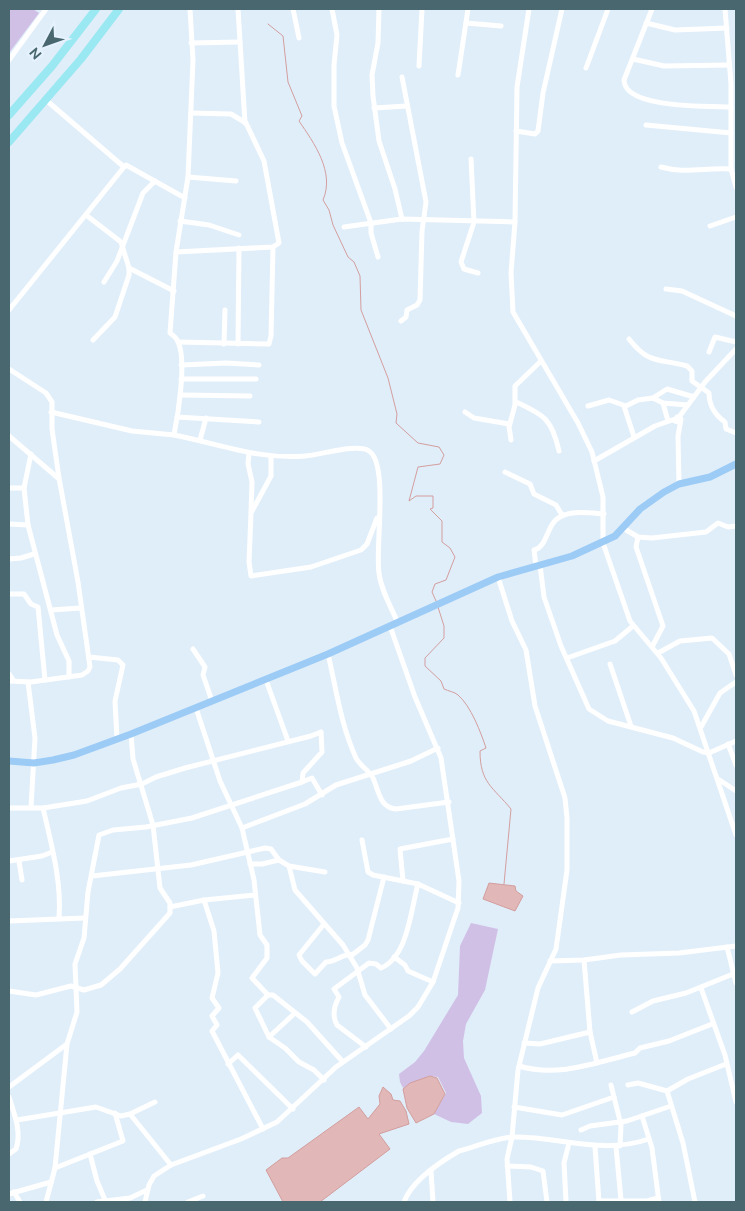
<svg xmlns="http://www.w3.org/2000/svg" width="745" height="1211" font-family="Ubuntu,sans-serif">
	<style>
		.green { fill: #d1c0e6 }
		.water { fill: #e2b7b7; stroke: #d39e9e }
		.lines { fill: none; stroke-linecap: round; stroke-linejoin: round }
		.stream { stroke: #d39e9e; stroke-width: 1 }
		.minor { stroke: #fff; stroke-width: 5 }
		.major { stroke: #9ccbf5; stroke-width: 7 }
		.highway { stroke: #9ae8f1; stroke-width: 8 }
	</style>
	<rect width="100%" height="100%" fill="#e0eefa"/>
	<g class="green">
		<polygon points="9,9 33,9 39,13 9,53"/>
		<polygon points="471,923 498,929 485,990 466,1024 463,1041 464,1058 481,1096 482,1113 468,1124 451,1122 434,1114 446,1093 438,1077 429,1076 403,1088 400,1082 399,1074 415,1062 424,1051 458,995 460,946"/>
	</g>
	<g class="water">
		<polygon points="489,883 515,886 516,891 523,896 515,911 483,899"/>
		<polygon points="430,1076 437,1078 445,1094 434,1114 416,1123 407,1108 403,1089 410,1083"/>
		<polygon points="383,1087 391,1094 393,1100 400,1101 406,1111 409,1124 379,1134 390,1149 320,1202 283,1202 266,1170 282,1158 288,1158 359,1107 368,1119 380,1104 379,1096"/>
	</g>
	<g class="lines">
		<g class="stream">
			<path d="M268 24 283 36 288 82 302 116 299 121C314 143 335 172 323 200L329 210 333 225 348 257 354 262 360 276 361 310 388 378 397 414 396 423 418 443 439 447 444 455 440 464 418 467 409 501 416 496H433V508L430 509 442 521V542L450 548 455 557 446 580 435 584 432 592 436 601"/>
			<path d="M438 607 444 626V638L425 658V666L441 681 444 689C448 691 455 692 458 695 471 706 481 733 486 748L480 751C480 783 493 787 511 809L504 884"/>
		</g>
		<g class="minor">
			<path d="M190 9 193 60 188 177 176 252 170 333C173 335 177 339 178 342 187 360 178 415 174 435 220 444 258 460 305 456 320 455 358 443 369 451 389 464 375 548 379 573 381 590 391 607 398 623"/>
			<polyline points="238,9 245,123"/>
			<polyline points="293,9 299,38"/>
			<polyline points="332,9 337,35 334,65 334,106 342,143 371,223 371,233 378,257"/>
			<polyline points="379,9 378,43 372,75 373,96 379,141 395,189 402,219"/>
			<polyline points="529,9 517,87 515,222 511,273 513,312 578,423 592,452 603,497 603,543 630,621 661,658 694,711 736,835"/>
			<path d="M652 9 624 80C624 109 710 106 731 107"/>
			<polyline points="725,9 731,84 731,169 736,187"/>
			<polyline points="466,23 501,26"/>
			<polyline points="646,23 675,30 727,28"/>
			<polyline points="191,43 240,42"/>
			<polyline points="633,59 664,66 729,65"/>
			<polyline points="9,60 46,9"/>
			<polyline points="419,66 422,9"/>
			<polyline points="586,68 608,9"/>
			<polyline points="458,75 468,9"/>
			<polyline points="46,100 124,167"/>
			<polyline points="374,108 407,106"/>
			<polyline points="646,125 731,133"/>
			<polyline points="516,131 535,134 538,131 543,93 562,9"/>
			<polyline points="471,159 474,222 461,262 464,269 478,273"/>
			<path d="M661 167C685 174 707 167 731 169"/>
			<polyline points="188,177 236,181"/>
			<polyline points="86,215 121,242 129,268 129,275 115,317 93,340"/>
			<polyline points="180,221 209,225 239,235"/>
			<polyline points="710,226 736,217"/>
			<polyline points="344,227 402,219 515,222"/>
			<polyline points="176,252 273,247 279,243 264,161 246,123 231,114 191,113"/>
			<polyline points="129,268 174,291"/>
			<polyline points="104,282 117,261 143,193 155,181"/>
			<polyline points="666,289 682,291 736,316"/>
			<polyline points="9,310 124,167 126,165 185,198"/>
			<polyline points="401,321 406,317 407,310 417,305 420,300 422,231 426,202 402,77"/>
			<path d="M629 339C650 366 660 358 687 366L692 371V381L709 393C709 405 715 415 725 422L726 429 736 433"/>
			<polyline points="178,342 269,344 271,336 273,247"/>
			<polyline points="224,344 225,310"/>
			<polyline points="238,344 239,248"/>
			<polyline points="709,352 715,337 736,342"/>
			<polyline points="181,365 226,363 259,365"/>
			<polyline points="9,369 46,393 52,402 52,429 59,478 78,582 90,667 88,671 82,675 31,682 9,681"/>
			<polyline points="181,379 256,379"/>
			<polyline points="181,395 250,396"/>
			<polyline points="653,398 667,389 694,397"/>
			<path d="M516 402C545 415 552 420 559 451"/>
			<polyline points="663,403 668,421"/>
			<polyline points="588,406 609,400 626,406 638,400 653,398 663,403 688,405"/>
			<polyline points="624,406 634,437"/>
			<polyline points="51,412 132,431 174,435"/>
			<polyline points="465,412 474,418 509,424"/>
			<polyline points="177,417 259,422"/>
			<polyline points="679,417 705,382 736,349"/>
			<polyline points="679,422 675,421 677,417 681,419 678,436 679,484"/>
			<polyline points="9,436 58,478"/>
			<polyline points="200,440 206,418"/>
			<polyline points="511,440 509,427 515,405 515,386 541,361"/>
			<polyline points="249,453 248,464 252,482 251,512"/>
			<polyline points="31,454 24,488 28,525 57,635 69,661 69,677"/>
			<polyline points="271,457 271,476 251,513 249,562 251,576 311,567 361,550 367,544 377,518"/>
			<polyline points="594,461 655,426 675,419"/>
			<polyline points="505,472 530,484 534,494 556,505 562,515"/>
			<polyline points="9,488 24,488"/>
			<polyline points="9,524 28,525"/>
			<polyline points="623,528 638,537 652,538 706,532 718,523 728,527 736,526"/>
			<polyline points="638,537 636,547 663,626 652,647"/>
			<polyline points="9,559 21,558 34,554"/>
			<polyline points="540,565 544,597 561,646 589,709 608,721 673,738 703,752 709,753 736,741"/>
			<path d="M536 566 534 550C548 547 546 524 560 517 572 510 591 513 604 514"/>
			<polyline points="498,577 512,621 526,650 535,706 565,798 567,818 567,870 556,949 538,988 518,1070 512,1137 507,1159 510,1202"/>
			<polyline points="9,594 24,594 31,604 38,607 45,680"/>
			<polyline points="51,610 81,608"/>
			<polyline points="193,649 205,667 203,675 212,701"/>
			<polyline points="658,653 680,641 712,638 729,654 736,675"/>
			<path d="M328 654C336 688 341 726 356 758 360 766 369 770 373 778 379 791 379 807 396 809L449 802"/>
			<polyline points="89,657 118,660 123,665 115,701 117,739"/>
			<polyline points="567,658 615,641 633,626"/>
			<polyline points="610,664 631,726"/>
			<polyline points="9,674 13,680"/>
			<polyline points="266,680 288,741"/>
			<polyline points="28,682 35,738 31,807"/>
			<polyline points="196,708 220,781 242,828 254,880 260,935 267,945 267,958 252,978 268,995"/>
			<polyline points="701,727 720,693 736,682"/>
			<polyline points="728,744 736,765"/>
			<polyline points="718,779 736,791"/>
			<polyline points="302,782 312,778 322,795"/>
			<polyline points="9,808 43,808 87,801 121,788 142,784 156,777 185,768 311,736 321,732"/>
			<path d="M43 808C51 843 62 882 59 918"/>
			<polyline points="242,828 305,804 336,785 411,761 438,748"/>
			<polyline points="362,840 368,872 373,875 418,884 459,903"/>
			<polyline points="9,861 42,856 52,852"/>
			<polyline points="19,861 22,880"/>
			<polyline points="250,864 262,864 279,860 289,866 325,872"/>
			<polyline points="289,866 295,890 343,945 357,968 365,995 391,1029"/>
			<polyline points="92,876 191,865 265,848 271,849 279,860"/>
			<polyline points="403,881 400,849 453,839"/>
			<polyline points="204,900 214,931 218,973 212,998 219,1008 212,1016 217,1025 212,1031 263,1129"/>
			<polyline points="170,907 204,900 255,895"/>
			<polyline points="9,921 85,918"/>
			<path d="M324 924 299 955 302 961 315 974 326 962C336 962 343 953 352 955L365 945 368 940 384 877"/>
			<polyline points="727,947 736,983"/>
			<polyline points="394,957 405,965 408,971 433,982"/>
			<polyline points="584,960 590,1032 597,1063"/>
			<polyline points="550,961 584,960 621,955 679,953 736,946"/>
			<polyline points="701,988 725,1055 736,1102"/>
			<polyline points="9,991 36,995 71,986 84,990 101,985 120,969 170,913 170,903 160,888 153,825 133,759 131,734"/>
			<polyline points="632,1012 653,1001 686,993 733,974"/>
			<polyline points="269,1037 295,1013"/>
			<polyline points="524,1043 540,1044 590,1032"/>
			<path d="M366 1047 337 1025C332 1016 334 1006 339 997L334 989 369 963 376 964 381 968C408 957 411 909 418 884"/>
			<polyline points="228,1064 238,1055 293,1109"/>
			<path d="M519 1066C558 1078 597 1062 635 1053L640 1048 669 1041 712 1024"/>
			<polyline points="324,1080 314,1070 299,1062 285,1048 269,1037 255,1008 268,995 273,995 307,1022 343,1062"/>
			<polyline points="611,1085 621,1125 620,1146"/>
			<polyline points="628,1085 638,1083 667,1091 688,1079 726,1064"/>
			<polyline points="9,1087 67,1044 77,1012 75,964 84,938 88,892 99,835 113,830 146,827 192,818 302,782 303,773 322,752 321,732"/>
			<polyline points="667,1091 683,1143 695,1202"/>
			<path d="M9 1097C14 1113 22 1132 16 1149L9 1154"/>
			<polyline points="514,1107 562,1115 614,1097"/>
			<polyline points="130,1114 155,1102"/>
			<polyline points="642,1116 652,1148 659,1202"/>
			<polyline points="17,1120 96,1107 121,1116 130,1114 171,1165"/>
			<polyline points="581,1130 590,1126 627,1121 671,1106"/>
			<polyline points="595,1147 599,1202"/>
			<polyline points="616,1147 621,1200"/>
			<polyline points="90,1154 97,1181 105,1200"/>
			<polyline points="507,1166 531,1167 543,1171 547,1202"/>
			<polyline points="55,1168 123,1141 115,1113"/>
			<polyline points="431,1171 433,1202"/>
			<polyline points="14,1192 20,1202"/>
			<polyline points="9,1194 51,1182"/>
			<polyline points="599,1201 647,1201 658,1198"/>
			<polyline points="46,1202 55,1168 67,1044"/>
			<polyline points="97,1202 130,1198 147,1190"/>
			<polyline points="145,1202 149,1185 154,1176 171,1165 241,1139 277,1122 336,1067 409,1016 418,1007 433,982 458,908 459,881 441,758 415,697 390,626"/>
			<polyline points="188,1202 203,1196"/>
			<path d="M404 1202C412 1180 440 1162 459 1151 476 1147 497 1137 515 1137 563 1137 601 1155 649 1139"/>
			<polyline points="566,1202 564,1163 569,1143"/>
		</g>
		<polyline class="major" points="9,761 34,763 53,760 74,755 131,734 328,654 498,577 572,556 615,536 640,509 664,492 679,484 710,477 736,464"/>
		<g class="highway">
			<polyline points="9,115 52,66 96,9"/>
			<polyline points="9,142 81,59 119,9"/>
		</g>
	</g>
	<rect width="745" height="1211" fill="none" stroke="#49676f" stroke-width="20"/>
	<g transform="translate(45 45) rotate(229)" stroke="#e6f3fe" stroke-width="4" paint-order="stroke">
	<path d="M0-4L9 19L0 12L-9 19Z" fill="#49676f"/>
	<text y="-8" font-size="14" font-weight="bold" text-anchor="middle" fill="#49676f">N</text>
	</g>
</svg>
